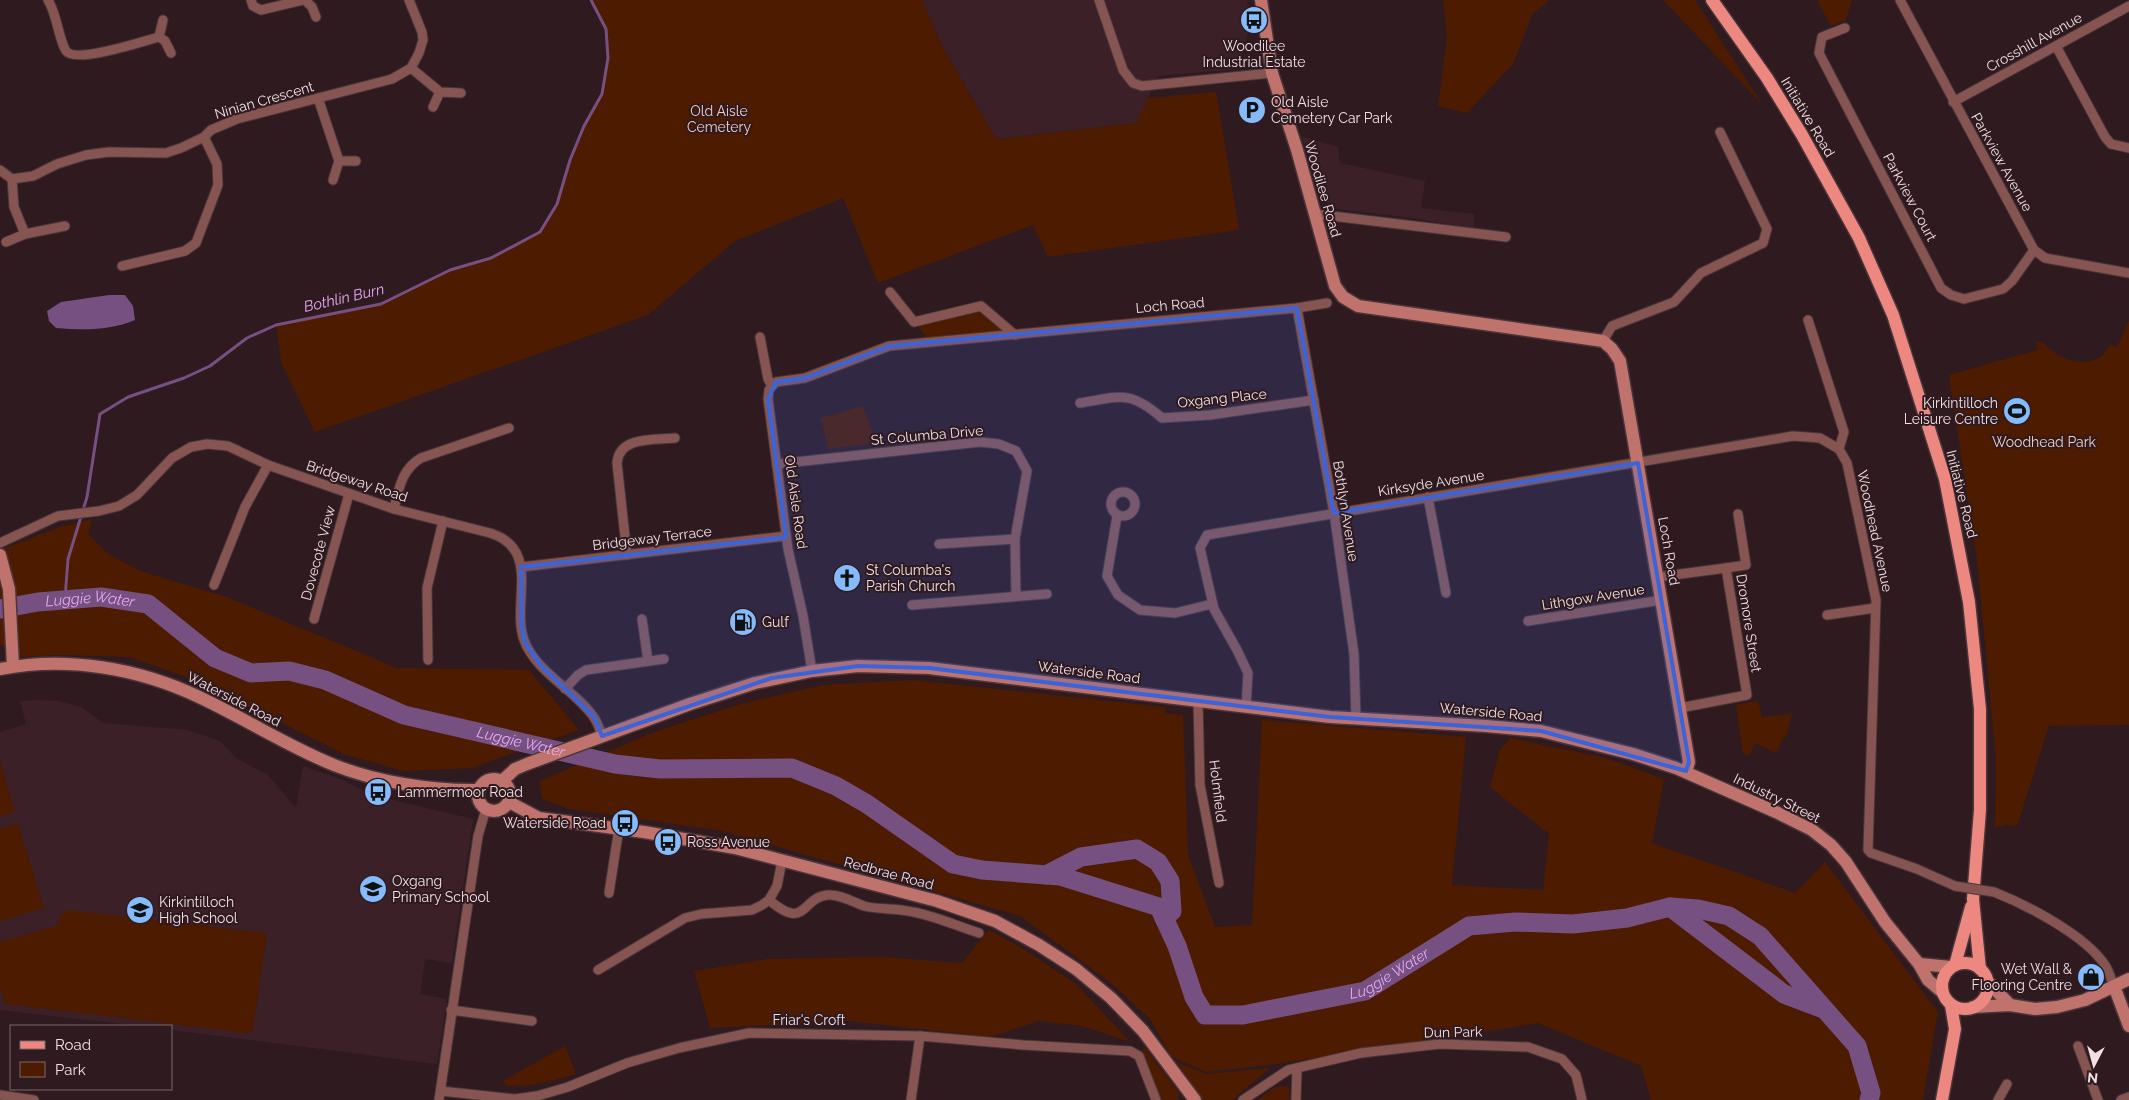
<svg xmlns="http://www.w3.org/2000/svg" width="2129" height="1100" font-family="Raleway,sans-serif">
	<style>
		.built { fill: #3c2028 }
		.green { fill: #4d1b00 }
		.water { fill: #765080 }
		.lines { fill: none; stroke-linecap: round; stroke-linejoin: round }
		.stream { stroke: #765080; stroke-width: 3 }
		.river { stroke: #765080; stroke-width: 19 }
		.street-casing { stroke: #4a363a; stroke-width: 11 }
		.secondary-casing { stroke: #4a363a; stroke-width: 15 }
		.primary-casing { stroke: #4a363a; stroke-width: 15 }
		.street { stroke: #865552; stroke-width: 9 }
		.secondary { stroke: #c0726c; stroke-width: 12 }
		.primary { stroke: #ed8881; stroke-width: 12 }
		.street-bridge-casing { stroke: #4a363a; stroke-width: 11; stroke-linecap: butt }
		.street-bridge { stroke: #865552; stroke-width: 9 }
		.marked { fill: #3c64da; fill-opacity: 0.2; stroke: #3c64da; stroke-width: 4; stroke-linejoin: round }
		.labels { text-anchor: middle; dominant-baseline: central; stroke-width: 4; stroke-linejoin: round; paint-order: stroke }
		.street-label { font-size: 14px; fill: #efe0e3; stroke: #2f1a1f }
		.poi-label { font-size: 14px; fill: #efe0e3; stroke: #2f1a1f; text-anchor: start }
		.park-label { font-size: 14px; fill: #f4d0bf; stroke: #2f1a1f }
		.water-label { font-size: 15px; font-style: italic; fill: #e3a9f2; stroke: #2f1a1f }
	</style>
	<rect width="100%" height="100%" fill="#2f1a1f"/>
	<g class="built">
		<polygon points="922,0 1247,0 1251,25 1237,69 1158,76 1137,123 996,139 942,46"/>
		<polygon points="1301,136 1338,147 1340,163 1425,181 1421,208 1474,214 1474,228 1405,217 1329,208"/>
		<polygon points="38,700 58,701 81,707 103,723 188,730 220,741 236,758 268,775 296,808 303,766 343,780 372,795 473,819 452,963 425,959 420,994 447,999 437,1064 171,1030 171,1026 139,1026 0,1010 0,732 26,724 20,701"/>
	</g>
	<g class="green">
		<polygon points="592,0 922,0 942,46 996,139 1136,123 1148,98 1216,92 1239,230 1048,257 1033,225 878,283 843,198 735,241 648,315 315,432 281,362 276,325 381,304 450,270 491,258 540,231 557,204 570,160 584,126 602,94 608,58 606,29"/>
		<polygon points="1443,0 1549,0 1532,15 1513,64 1467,113 1438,106 1447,37"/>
		<polygon points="1663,0 1695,0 1762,104"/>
		<polygon points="1817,0 1852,0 1846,20 1831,26"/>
		<polygon points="980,310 1005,332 928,339 917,325"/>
		<path d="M2129 320V725L2049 726 2017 826 2006 825 1995 828 1996 759 1977 561 1949 375 2038 350 2036 341 2044 343C2057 359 2084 370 2103 355 2105 353 2108 348 2110 345L2117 347Z"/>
		<polygon points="863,406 876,443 828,449 821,418"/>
		<polygon points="92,519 88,534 107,553 140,571 224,596 397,668 529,670 579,730 471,768 404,771 346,755 197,681 129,657 58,655 21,657 0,644 0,550 60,527"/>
		<polygon points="912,680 1165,707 1165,713 1183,715 1188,855 1215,927 1252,925 1262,720 1466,737 1452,885 1543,890 1549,834 1490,787 1500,750 1510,738 1606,758 1664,779 1652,843 1795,893 1825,862 1938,1012 1923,1100 1651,1100 1641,1066 1538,1023 1277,1064 1206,1072 1171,1056 1151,1020 1111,983 1020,916 723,831 570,809 542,799 540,781 654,732 744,703 823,685"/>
		<polygon points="1758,701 1762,717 1792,714 1786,737 1783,738 1776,753 1755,743 1750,755 1743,754 1736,705"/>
		<polygon points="0,760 15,812 0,817"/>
		<polygon points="18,823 44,908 0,921 0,829"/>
		<polygon points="68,910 267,933 253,1030 248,1033 5,1004 0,986 0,942 59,925 59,916"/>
		<polygon points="989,930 1027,951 1076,984 1130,1042 1082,1026 1039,1021 991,1037 849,1021 710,1028 694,971 767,959 882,957 962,963"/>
		<path d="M565 1046 576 1074C552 1081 531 1087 506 1086L503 1081Z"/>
		<polygon points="1145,1048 1179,1093 1178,1100 1161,1100 1140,1051"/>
		<polygon points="1177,1062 1206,1074 1270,1068 1232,1100 1203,1100"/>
		<polygon points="1282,1086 1289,1087 1289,1100 1258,1100 1275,1087"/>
	</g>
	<path class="water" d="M109 295H125L133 306 135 320C109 331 83 330 56 328L49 321 47 311 61 302Z"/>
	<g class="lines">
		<polyline class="stream" points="65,599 68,559 87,497 100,414 128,397 184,378 210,366 247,338 276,325 381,304 450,270 491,258 540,232 557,204 570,160 584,126 602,94 608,58 606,29 591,0"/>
		<g class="river">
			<path id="s1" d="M0 609 38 602 101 597 148 604 215 658 251 673 289 671 325 680 404 715 615 764 660 769 792 768 836 786 867 804 953 864 982 870 1060 876 1159 907 1177 946 1194 997 1205 1015H1243L1365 991 1469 926 1515 922 1573 924 1627 918 1670 907 1698 909 1729 916 1760 936 1857 1046 1871 1093 1869 1100"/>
			<polyline points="1046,875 1081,857 1137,849 1158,862 1170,881 1172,911 1164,918"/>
			<polyline points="1670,907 1784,994 1821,1008"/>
		</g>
		<g class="street-casing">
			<g id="street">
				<path d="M48 0C57 14 59 41 66 51 76 64 143 41 159 37L165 41 171 53"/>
				<polyline points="251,0 253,6 261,10 303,0"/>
				<polyline points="305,0 312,7 316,17"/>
				<polyline points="1099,0 1123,70 1133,83 1142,86 1272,73"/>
				<polyline points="1900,0 2034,250 2045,258 2129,273"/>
				<polyline points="1845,28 1822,37 1819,53 1941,288 1951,295 1964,299 2003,289 2012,281 2034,250"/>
				<polyline points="159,37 163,20"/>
				<polyline points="2056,46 2105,137 2111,144 2129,148"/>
				<polyline points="411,68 440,92 461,93"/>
				<polyline points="318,98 339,161 333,180"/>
				<polyline points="1953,102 2129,6"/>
				<polyline points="433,107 440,92"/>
				<polyline points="339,161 356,161"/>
				<polyline points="0,170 12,179 33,176 57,164 86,155 109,152 166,153 181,148 204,137 211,130 237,119 392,79 411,68 419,53 423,40 422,32 409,0"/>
				<polyline points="12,179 14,207 25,234"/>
				<polyline points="1315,214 1506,237"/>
				<polyline points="6,242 25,234 65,226"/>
				<polyline points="122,266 185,251 196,243 218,185 217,164 204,137"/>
				<polyline points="890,292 914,322 981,306 1015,335"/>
				<polyline points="1297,308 1334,513 1354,654 1356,719"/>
				<polyline points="1808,320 1844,432 1839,449 1847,463 1876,600 1868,850 1871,853 1917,869 1955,886"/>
				<polyline points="760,337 768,379 772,386 769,390 768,399 788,549 803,616 812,671"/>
				<polyline points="1603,341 1612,326 1674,302 1701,273 1763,243 1767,229 1720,132"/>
				<polyline points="772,386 776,382 805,378 889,346 1297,308 1327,303"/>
				<path d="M1080 403C1119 397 1129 389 1162 418L1210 415 1314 400"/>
				<polyline points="777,464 980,442 999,444 1016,451 1027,471 1015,539 1016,596"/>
				<circle cx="1123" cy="504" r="12"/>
				<polyline points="1428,497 1446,593"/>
				<path d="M394 509C399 488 402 469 421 458L509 428"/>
				<polyline points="1117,516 1107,576 1118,595 1140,610 1175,613 1212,604"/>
				<path d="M0 543 58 516 99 511 119 506 137 495 172 458 191 447 207 444 228 446 268 465 394 509 490 533C542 549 511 603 524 640 536 673 577 691 595 719 598 724 600 730 602 736"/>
				<polyline points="939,544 1015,539"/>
				<path d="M627 555 617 463C619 436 655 440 675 438"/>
				<polyline points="521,567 786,536"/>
				<polyline points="1658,577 1726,568"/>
				<polyline points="214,585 245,507 268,465"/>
				<polyline points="912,605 1047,594"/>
				<polyline points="1827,615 1875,608"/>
				<polyline points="314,619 349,494"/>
				<polyline points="642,619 648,661"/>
				<polyline points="1528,621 1662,600"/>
				<polyline points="428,660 427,588 443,521"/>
				<polyline points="565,689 578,675 586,670 664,659"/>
				<polyline points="1198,701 1200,785 1219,883"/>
				<polyline points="1246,707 1248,673 1237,650 1214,609 1200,548 1207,535 1793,436 1820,438 1839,449"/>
				<polyline points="1680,708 1747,695 1726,568 1746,565 1738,514"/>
				<path d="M1994 892C2027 905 2085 935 2105 965 2109 971 2111 979 2114 986"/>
				<polyline points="609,893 619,828"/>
				<path d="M769 900C807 932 801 897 828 895 840 894 853 902 864 906 880 910 897 908 913 912 935 916 957 926 979 933"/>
				<polyline points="598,970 685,918 701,914 752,910 762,905 769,900 777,886 782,861"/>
				<polyline points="451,1010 532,1021"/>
				<polyline points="2078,1046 2098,1100"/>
				<polyline points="441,1091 515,1099 537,1096 568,1087 627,1063 679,1048 749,1033 920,1036 1023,1045 1130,1051 1139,1056 1156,1100"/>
				<polyline points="0,1095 34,1100"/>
				<polyline points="439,1100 478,836 486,809"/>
				<polyline points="911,1100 920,1036"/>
				<polyline points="1243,1100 1288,1070 1361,1053 1440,1044 1528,1047 1562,1059 1576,1075 1582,1100"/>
				<polyline points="1296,1100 1297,1068"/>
				<polyline points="1998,1100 2007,1084"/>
				<polyline points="2121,1100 2129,1097"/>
			</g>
		</g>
		<g class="secondary-casing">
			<g id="secondary">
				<polyline points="1261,0 1272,73 1297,150 1335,286 1343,297 1358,306 1603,341 1612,349 1620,361 1688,756 1689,762 1686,771"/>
				<polyline points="0,555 9,589 13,666"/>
				<path d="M0 669C67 656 138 668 199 697 244 718 287 746 334 765 376 782 433 791 478 790"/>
				<circle cx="494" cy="795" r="16"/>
				<polyline points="502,781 515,769 527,764 690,704 755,683 812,671 858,666 929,668 1330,717 1486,726 1541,731 1633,754 1676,768 1778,813 1812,830 1831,845 1846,862 1885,922 1919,964 1928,980 1942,992"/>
				<polyline points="509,802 539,818 644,832 735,848 937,901 995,921 1039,945 1076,969 1111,998 1143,1031 1195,1100"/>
				<polyline points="1919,964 1951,967"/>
				<polyline points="1987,981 2010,1005"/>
				<polyline points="2114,986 2129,1026"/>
				<polyline points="1973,1007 2010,1005 2035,1009 2057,1007 2085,1000 2129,979"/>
			</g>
		</g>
		<g class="primary-casing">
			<g id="primary">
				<polyline points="1712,0 1767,78 1802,135 1859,238 1893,315 1945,479 1969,602 1980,709 1980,810 1973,899 1980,969"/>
				<circle cx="1965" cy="986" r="23"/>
				<polyline points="1955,965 1971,907"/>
				<polyline points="1942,1100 1955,1029 1951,1005"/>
			</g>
		</g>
		<use href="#street" class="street"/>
		<use href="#secondary" class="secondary"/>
		<use href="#primary" class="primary"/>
		<g class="street-bridge-casing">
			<polyline id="street-bridge" points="1955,886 1994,892"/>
		</g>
		<use href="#street-bridge" class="street-bridge"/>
	</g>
	<path class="marked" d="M1297 308 1334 513 1638 463 1689 762 1686 771 1541 731 1330 717 929 668 858 666 772 678 602 736 594 717 541 666 525 643 521 623V567L786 537 768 399 776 382 805 378 889 346Z"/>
	<defs>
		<g id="bus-disc" transform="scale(1.4375)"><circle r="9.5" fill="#86bbfb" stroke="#2f1a1f"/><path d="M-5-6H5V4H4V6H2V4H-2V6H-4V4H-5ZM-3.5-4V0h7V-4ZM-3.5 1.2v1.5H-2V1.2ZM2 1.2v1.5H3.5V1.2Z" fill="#111"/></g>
		<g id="parking-disc" transform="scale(1.4375)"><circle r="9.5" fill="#86bbfb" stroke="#2f1a1f"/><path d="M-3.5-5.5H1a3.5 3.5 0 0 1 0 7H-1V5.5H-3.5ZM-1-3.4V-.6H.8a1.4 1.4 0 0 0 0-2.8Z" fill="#111"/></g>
		<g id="stadium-disc" transform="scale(1.4375)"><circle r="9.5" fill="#86bbfb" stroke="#2f1a1f"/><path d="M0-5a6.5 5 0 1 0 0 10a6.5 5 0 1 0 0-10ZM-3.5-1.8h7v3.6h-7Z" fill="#111"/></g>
		<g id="church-disc" transform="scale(1.4375)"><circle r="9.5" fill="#86bbfb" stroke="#2f1a1f"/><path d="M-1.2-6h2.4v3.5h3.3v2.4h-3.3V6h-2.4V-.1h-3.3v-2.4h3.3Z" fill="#111"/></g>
		<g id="fuel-disc" transform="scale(1.4375)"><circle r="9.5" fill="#86bbfb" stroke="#2f1a1f"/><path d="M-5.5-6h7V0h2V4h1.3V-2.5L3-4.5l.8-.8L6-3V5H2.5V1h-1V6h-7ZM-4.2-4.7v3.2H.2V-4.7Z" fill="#111"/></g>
		<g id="school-disc" transform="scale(1.4375)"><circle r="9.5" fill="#86bbfb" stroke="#2f1a1f"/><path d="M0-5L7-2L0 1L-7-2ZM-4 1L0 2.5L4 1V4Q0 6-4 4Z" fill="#111"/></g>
		<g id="shop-disc" transform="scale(1.4375)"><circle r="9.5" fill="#86bbfb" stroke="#2f1a1f"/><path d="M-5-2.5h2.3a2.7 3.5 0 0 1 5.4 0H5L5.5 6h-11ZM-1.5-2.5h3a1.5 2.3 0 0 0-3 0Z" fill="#111"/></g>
	</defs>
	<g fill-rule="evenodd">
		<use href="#bus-disc" x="1254" y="20"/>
		<use href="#parking-disc" x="1252" y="110"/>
		<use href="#stadium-disc" x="2017" y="411"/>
		<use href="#church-disc" x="847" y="578"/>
		<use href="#fuel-disc" x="743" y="622"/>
		<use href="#bus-disc" x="378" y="792"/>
		<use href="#bus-disc" x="625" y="823"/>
		<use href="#bus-disc" x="668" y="842"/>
		<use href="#school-disc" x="373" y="889"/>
		<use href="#school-disc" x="140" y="910"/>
		<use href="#shop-disc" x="2091" y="977"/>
	</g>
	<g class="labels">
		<g class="street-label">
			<text transform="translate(2034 42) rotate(-29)">Crosshill Avenue</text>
			<text transform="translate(264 100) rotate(-16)">Ninian Crescent</text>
			<text transform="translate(1808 117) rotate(59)">Initiative Road</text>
			<text transform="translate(2002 162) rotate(61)">Parkview Avenue</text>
			<text transform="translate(1323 189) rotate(74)">Woodilee Road</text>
			<text transform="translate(1910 197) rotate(62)">Parkview Court</text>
			<text transform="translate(1170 305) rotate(-5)">Loch Road</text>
			<text transform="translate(1222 398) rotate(-6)">Oxgang Place</text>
			<text transform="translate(927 435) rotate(-5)">St Columba Drive</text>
			<text transform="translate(357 481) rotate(18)">Bridgeway Road</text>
			<text transform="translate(1431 483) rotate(-9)">Kirksyde Avenue</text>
			<text transform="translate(1962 494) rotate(76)">Initiative Road</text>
			<text transform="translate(796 502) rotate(82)">Old Aisle Road</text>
			<text transform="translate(1346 511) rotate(81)">Bothlyn Avenue</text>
			<text transform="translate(1875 531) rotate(78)">Woodhead Avenue</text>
			<text transform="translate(652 538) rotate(-7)">Bridgeway Terrace</text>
			<text transform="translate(1669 551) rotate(80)">Loch Road</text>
			<text transform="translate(318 553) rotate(-75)">Dovecote View</text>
			<text transform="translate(1593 597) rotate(-9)">Lithgow Avenue</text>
			<text transform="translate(1749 623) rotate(81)">Dromore Street</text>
			<text transform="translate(1089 672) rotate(7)">Waterside Road</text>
			<text transform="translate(234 699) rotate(27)">Waterside Road</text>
			<text transform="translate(1491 712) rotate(5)">Waterside Road</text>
			<text transform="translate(1218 791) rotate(83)">Holmfield</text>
			<text transform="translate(1777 798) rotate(26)">Industry Street</text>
			<text transform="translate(889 873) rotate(15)">Redbrae Road</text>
			<text x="809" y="1020">Friar's Croft</text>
			<text transform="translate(1453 1032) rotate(-1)">Dun Park</text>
		</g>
		<g class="poi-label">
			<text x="1254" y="46" text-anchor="middle">Woodilee<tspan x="1254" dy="16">Industrial Estate</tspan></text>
			<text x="1271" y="102">Old Aisle<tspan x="1271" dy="16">Cemetery Car Park</tspan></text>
			<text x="1998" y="403" text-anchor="end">Kirkintilloch<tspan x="1998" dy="16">Leisure Centre</tspan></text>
			<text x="866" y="570">St Columba's<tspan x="866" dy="16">Parish Church</tspan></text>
			<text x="762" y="622">Gulf</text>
			<text x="397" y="792">Lammermoor Road</text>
			<text x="606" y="823" text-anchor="end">Waterside Road</text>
			<text x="687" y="842">Ross Avenue</text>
			<text x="392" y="881">Oxgang<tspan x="392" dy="16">Primary School</tspan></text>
			<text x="159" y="902">Kirkintilloch<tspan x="159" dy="16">High School</tspan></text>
			<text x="2072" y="969" text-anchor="end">Wet Wall &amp;<tspan x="2072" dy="16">Flooring Centre</tspan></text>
		</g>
		<g class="park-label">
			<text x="719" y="111">Old Aisle<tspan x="719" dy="16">Cemetery</tspan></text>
			<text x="2044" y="442">Woodhead Park</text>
		</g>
		<g class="water-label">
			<text transform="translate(344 298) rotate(-13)">Bothlin Burn</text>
			<text stroke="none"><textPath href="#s1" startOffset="91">Luggie Water</textPath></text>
			<text stroke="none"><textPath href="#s1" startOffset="556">Luggie Water</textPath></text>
			<text stroke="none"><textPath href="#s1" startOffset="1539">Luggie Water</textPath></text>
		</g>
	</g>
	<rect x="10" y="1025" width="162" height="65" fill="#2f1a1f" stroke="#7c696d"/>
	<rect x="20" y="1041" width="25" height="8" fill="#ed8881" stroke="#7c696d"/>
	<text x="55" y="1050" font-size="15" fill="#efe0e3">Road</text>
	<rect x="20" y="1062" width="25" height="15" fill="#4d1b00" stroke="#7c696d"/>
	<text x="55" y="1075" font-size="15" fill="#efe0e3">Park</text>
	<g transform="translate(2094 1065) rotate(186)" stroke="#2f1a1f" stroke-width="4" paint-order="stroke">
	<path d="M0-4L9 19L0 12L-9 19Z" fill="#efe0e3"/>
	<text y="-8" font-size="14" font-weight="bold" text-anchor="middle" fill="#efe0e3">N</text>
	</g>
</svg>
